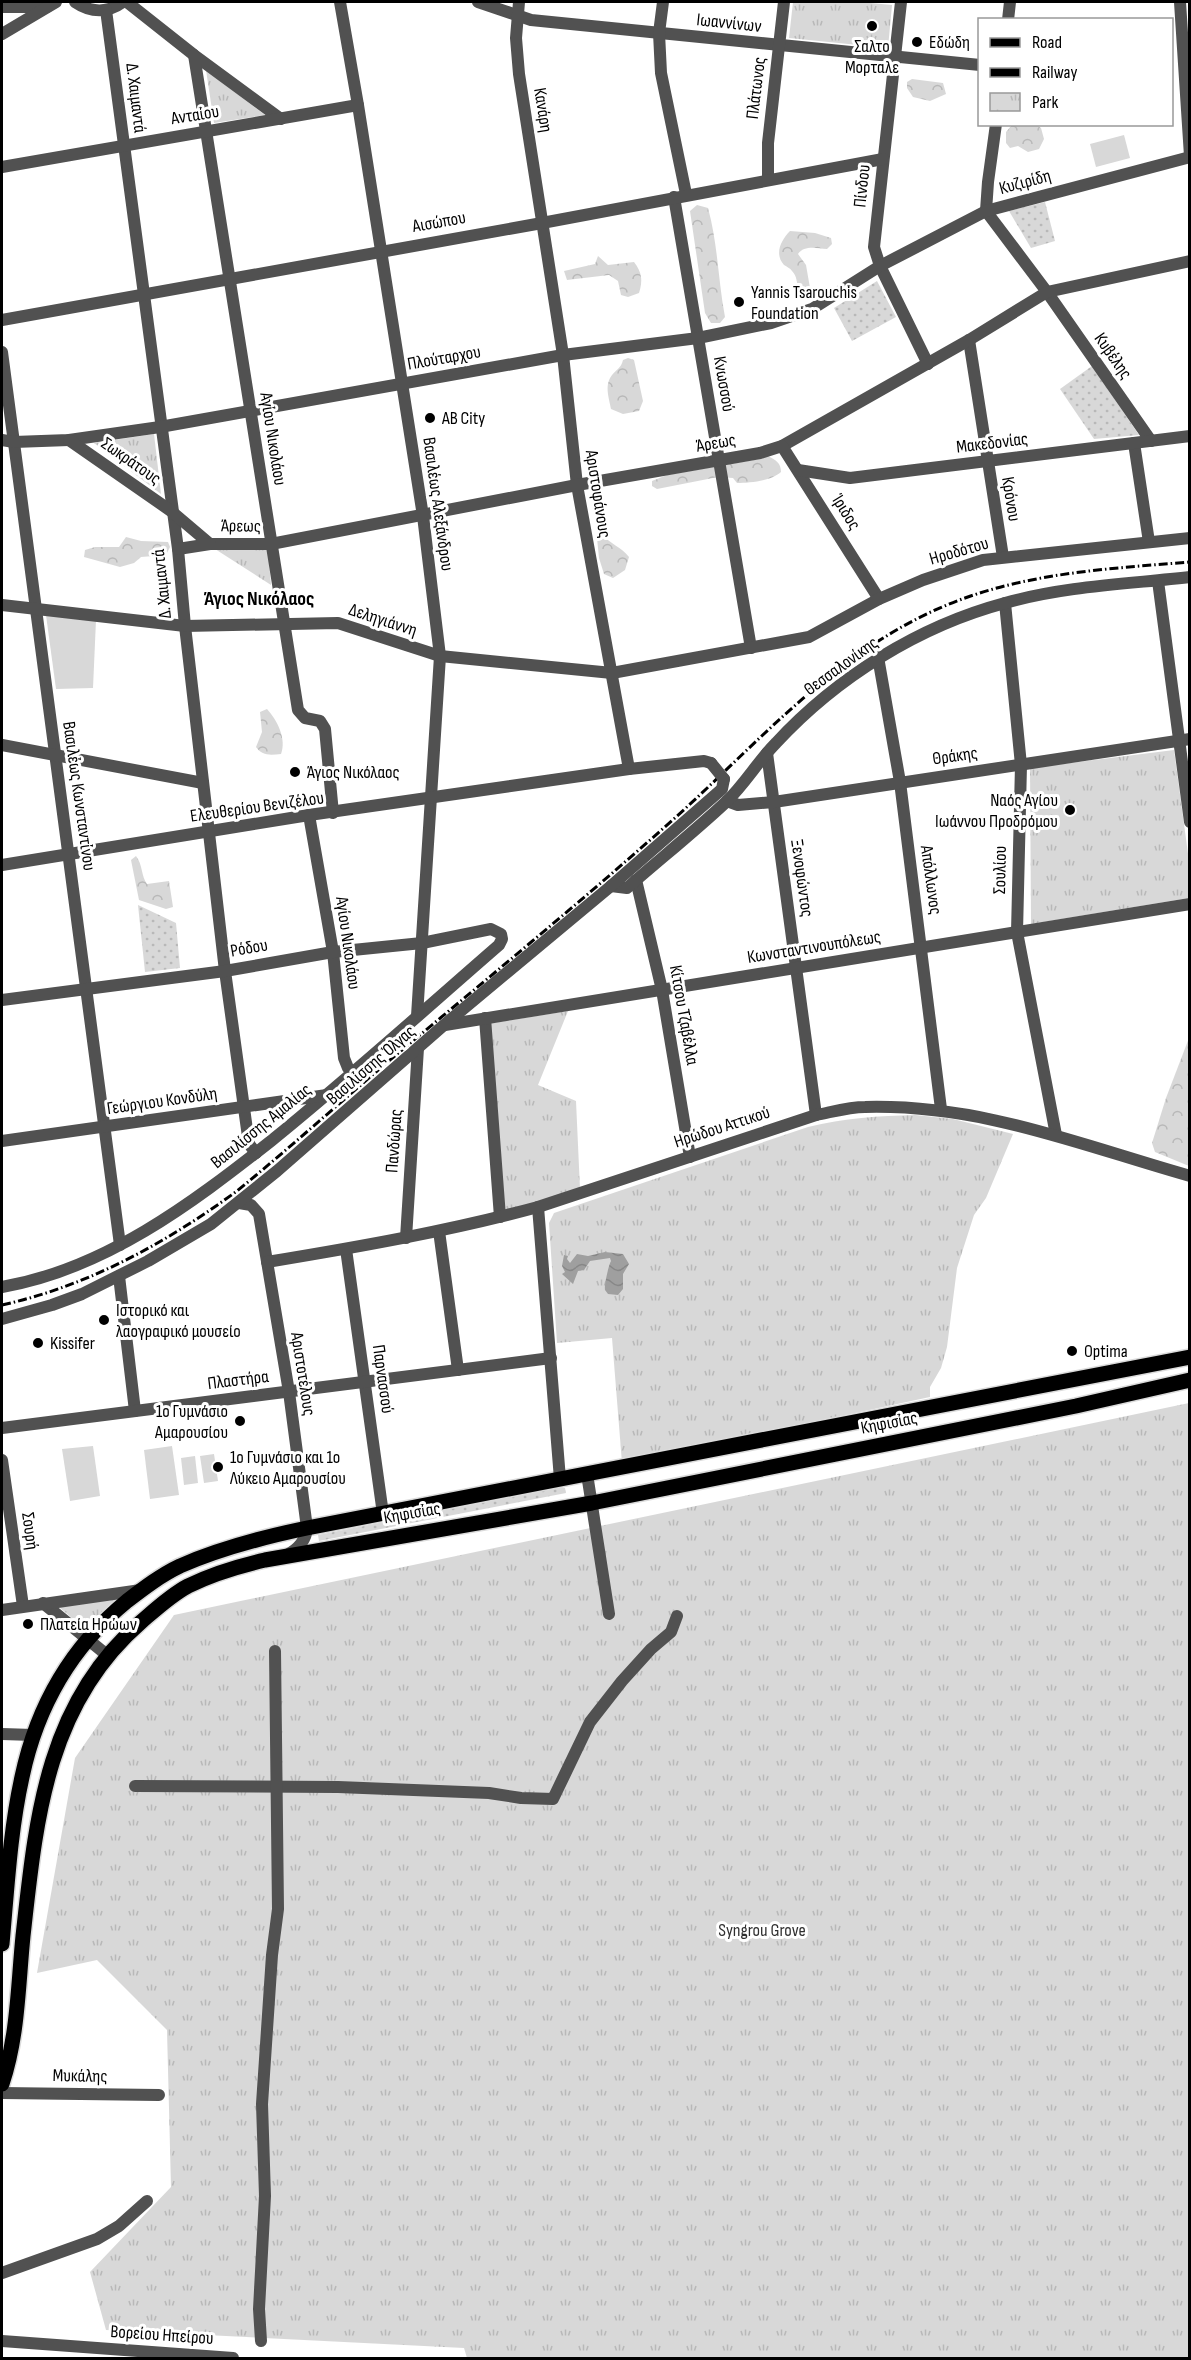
<svg xmlns="http://www.w3.org/2000/svg" width="1191" height="2360" font-family="'Sofia Sans Condensed',sans-serif">
	<style>
		.grass { fill: url(#grass-dots) }
		.forest { fill: url(#forest-crowns) }
		.park { fill: url(#park-tufts) }
		.garden { fill: #d8d8d8 }
		.water { fill: url(#water-waves) }
		.lines { fill: none; stroke-linecap: round; stroke-linejoin: round }
		.major-casing { stroke: #dbdbdb; stroke-width: 18 }
		.minor { stroke: #515151; stroke-width: 12 }
		.major { stroke: #000; stroke-width: 15 }
		.rail { stroke: #000; stroke-width: 3; stroke-dasharray: 9 3 1.5 3; stroke-linecap: butt }
		.minor-bridge { stroke: #515151; stroke-width: 12 }
		.poi-dot { fill: #000; stroke: #fff; stroke-width: 2 }
		.labels { text-anchor: middle; dominant-baseline: central; stroke-width: 6; stroke-linejoin: round; paint-order: stroke }
		.street-label { font-size: 18px; fill: #000; stroke: #fff }
		.poi-label { font-size: 18px; fill: #000; stroke: #fff; text-anchor: start }
		.park-label { font-size: 18px; fill: #2f2f2f; stroke: #fff }
		.neighbourhood-label { font-size: 20px; font-weight: bold; fill: #000; stroke: #fff }
	</style>
	<defs>
		<pattern id="grass-dots" width="8" height="8" patternUnits="userSpaceOnUse" patternTransform="scale(1.5)"><rect width="8" height="8" fill="#d8d8d8"/><path d="M2 2h.1M6 6h.1" fill="none" stroke="#b8b8b8" stroke-width="1.8" stroke-linecap="round"/></pattern>
		<pattern id="forest-crowns" width="20" height="18" patternUnits="userSpaceOnUse" patternTransform="scale(1.5)"><rect width="20" height="18" fill="#d8d8d8"/><path d="M2 6a3 3 0 1 1 6 0M12 15a3 3 0 1 1 6 0" fill="none" stroke="#b8b8b8"/></pattern>
		<pattern id="park-tufts" width="24" height="20" patternUnits="userSpaceOnUse" patternTransform="scale(1.5)"><rect width="24" height="20" fill="#d8d8d8"/><path d="M3 7l-1-3M5 7V3M7 7l1-3M15 17l-1-3M17 17v-4M19 17l1-3" fill="none" stroke="#b8b8b8"/></pattern>
		<pattern id="water-waves" width="16" height="10" patternUnits="userSpaceOnUse" patternTransform="scale(1.5)"><rect width="16" height="10" fill="#9f9f9f"/><path d="M0 5q4-4 8 0t8 0" fill="none" stroke="#878787"/></pattern>
	</defs>
	<rect width="100%" height="100%" fill="#fff"/>
	<g class="grass">
		<polygon points="1045,202 1055,241 1031,248 1009,211"/>
		<polygon points="877,281 896,317 852,341 834,308"/>
		<polygon points="1092,366 1139,435 1094,439 1060,389"/>
		<polygon points="138,905 176,923 180,968 145,972"/>
		<polygon points="560,1487 565,1488 566,1493 319,1541 318,1535"/>
	</g>
	<g class="forest">
		<polygon points="912,79 943,83 946,94 930,101 913,97 907,88 907,82"/>
		<polygon points="1012,125 1037,125 1041,128 1044,139 1039,149 1028,152 1018,146 1010,148 1006,143 1006,132"/>
		<path d="M697 205 708 208C718 244 718 281 725 317L720 323H711L705 313 690 211Z"/>
		<path d="M790 231 815 233 831 238 832 244 827 249C816 248 804 245 798 254L806 265 810 288 805 293 798 289C797 283 797 276 792 271 790 268 787 267 784 265 774 254 781 240 790 231Z"/>
		<path d="M598 256 608 265 634 262C642 272 643 281 639 293L628 297 621 295 618 281 609 275 567 280 564 271 595 264Z"/>
		<path d="M628 358 634 360 643 401 639 411 623 414 611 409C609 398 604 385 612 375 617 369 621 368 623 360Z"/>
		<path d="M768 456C776 460 781 463 781 472 771 481 750 483 737 483L733 478 718 477 657 489 652 486V481L667 475 759 459Z"/>
		<path d="M602 535C611 544 621 547 629 557L625 570 613 578 604 574 599 558 597 538Z"/>
		<polygon points="126,537 141,541 168,542 170,547 166,555 141,557 134,563 120,567 84,557 85,550 95,547 119,547"/>
		<path d="M267 709C277 720 287 739 281 754 270 755 262 756 256 747L262 732 260 712Z"/>
		<path d="M136 856C143 865 141 876 147 884L169 881 173 907 166 909 139 900 131 860Z"/>
		<polygon points="1189,1038 1189,1166 1155,1152 1152,1143 1166,1098"/>
	</g>
	<g class="park">
		<polygon points="793,2 860,2 892,5 888,48 789,38"/>
		<polygon points="206,70 265,115 214,123"/>
		<polygon points="154,434 161,494 94,443"/>
		<polygon points="215,549 268,550 271,585"/>
		<polygon points="1174,750 1189,861 1189,898 1031,924 1030,768"/>
		<polygon points="568,1011 538,1085 576,1101 580,1189 502,1213 486,1024"/>
		<path d="M915 1115 953 1119 1013 1134 986 1198 974 1215 957 1268 947 1347 941 1368 930 1387V1397L622 1463 612 1338 557 1343 549 1223 554 1213 808 1127C844 1118 879 1116 915 1115Z"/>
		<polygon points="1189,1403 1189,2358 467,2358 464,2348 106,2330 90,2272 171,2187 167,2030 97,1960 37,1973 75,1758 174,1615"/>
		<polygon points="121,1598 87,1631 59,1607"/>
	</g>
	<g class="garden">
		<polygon points="1124,135 1130,158 1096,167 1090,144"/>
		<polygon points="46,615 96,620 93,688 56,689"/>
		<polygon points="93,1446 100,1496 70,1501 62,1449"/>
		<polygon points="172,1446 179,1495 150,1499 144,1450"/>
		<polygon points="214,1454 218,1481 204,1483 200,1456"/>
		<polygon points="195,1456 198,1483 184,1485 181,1458"/>
	</g>
	<path class="water" d="M605 1252 623 1254 629 1264 623 1274V1289L618 1295 608 1294 605 1290C604 1285 609 1264 611 1261L610 1258 590 1261 584 1270 578 1271 573 1284 562 1274 565 1272 562 1266 564 1255 568 1256 567 1259 570 1263 577 1254 588 1256Z"/>
	<g class="lines">
		<g class="major-casing">
			<g id="major">
				<path d="M2 1944C7 1889 10 1831 22 1777 37 1706 71 1647 127 1601 144 1588 161 1575 180 1566 221 1548 264 1537 307 1528L1190 1357"/>
				<path d="M2 2084C18 2036 18 1986 23 1936 36 1819 46 1704 141 1622 156 1609 171 1595 188 1586 212 1574 239 1566 265 1560L592 1503 1076 1406 1190 1380"/>
			</g>
		</g>
		<g class="minor">
			<path d="M75 2C91 13 108 13 123 2"/>
			<polyline points="127,2 194,55 281,119"/>
			<polyline points="340,2 358,105 423,516 440,656 417,1016"/>
			<polyline points="478,2 531,20 980,65"/>
			<polyline points="519,2 516,38 519,74 563,355 577,485 629,769"/>
			<polyline points="663,2 659,33 661,73 686,194"/>
			<polyline points="901,2 874,247 880,266 928,364"/>
			<polyline points="1180,2 1190,156"/>
			<polyline points="2,7 47,7"/>
			<polyline points="106,10 178,549 185,626 225,971 249,1144 256,1153"/>
			<polyline points="1008,20 1010,2"/>
			<polyline points="2,34 56,2"/>
			<polyline points="194,55 298,710 305,718 320,721 325,729 333,813"/>
			<polyline points="996,124 988,182 986,211 1047,292 1151,441"/>
			<polyline points="2,167 358,105"/>
			<polyline points="768,179 768,143 784,2"/>
			<polyline points="674,197 751,648"/>
			<polyline points="2,320 542,223 883,159"/>
			<polyline points="969,340 1003,557"/>
			<polyline points="2,352 120,1245"/>
			<polyline points="2,440 14,442 69,440 160,427 563,355 698,338 771,323 812,309 880,266 986,211 1190,157"/>
			<polyline points="69,440 171,511 210,544 271,544 577,485 760,453 782,446 969,340 1047,292 1190,261"/>
			<polyline points="1134,443 1149,542"/>
			<polyline points="782,446 879,599"/>
			<polyline points="798,470 850,478 1190,436"/>
			<polyline points="178,549 210,544"/>
			<polyline points="1158,581 1190,822"/>
			<polyline points="1005,603 1021,765 1017,932 1056,1135"/>
			<polyline points="2,605 185,626 338,623 440,656 612,673 809,637 879,599 923,580 983,560 1190,538"/>
			<polyline points="878,657 900,782 941,1109"/>
			<polyline points="2,745 203,783"/>
			<polyline points="767,753 816,1115"/>
			<polyline points="727,801 738,805 774,802 1190,739"/>
			<polyline points="309,815 333,952 344,1058 348,1068 353,1074"/>
			<polyline points="2,865 309,815 629,769 704,761 711,763"/>
			<polyline points="636,880 662,990 690,1157"/>
			<path d="M611 886 627 888C660 859 694 832 726 802 745 784 758 761 776 743 837 677 919 626 1005 603 1065 586 1128 584 1190 577"/>
			<path d="M2 1000 225 971 333 952 422 943 491 929 501 934 502 939 499 945C423 1011 349 1078 271 1141 191 1204 105 1269 2 1287"/>
			<polyline points="485,1018 500,1217"/>
			<polyline points="445,1025 1190,904"/>
			<polyline points="2,1141 327,1095"/>
			<path d="M239 1203 251 1205 259 1214 289 1392 307 1528C306 1541 298 1549 287 1555"/>
			<polyline points="538,1207 560,1479"/>
			<polyline points="439,1231 458,1370"/>
			<polyline points="406,1238 418,1048"/>
			<polyline points="346,1249 383,1514"/>
			<path d="M267 1262C358 1247 449 1231 538 1207L816 1115C832 1112 849 1107 865 1107 982 1104 1080 1145 1190 1176"/>
			<polyline points="119,1276 135,1411"/>
			<polyline points="2,1319 52,1305 82,1294 148,1261 211,1224 277,1171 444,1025 611,886 722,789 724,779"/>
			<polyline points="2,1428 551,1358"/>
			<polyline points="2,1460 23,1606"/>
			<polyline points="587,1474 609,1614"/>
			<polyline points="43,1603 107,1655"/>
			<polyline points="2,1610 141,1590"/>
			<polyline points="2,1734 33,1735"/>
			<polyline points="135,1786 338,1787 489,1793 521,1798 553,1799 590,1722 622,1681 651,1649 671,1632 677,1616"/>
			<polyline points="2,2093 159,2095"/>
			<polyline points="2,2273 97,2239 119,2226 147,2201"/>
			<polyline points="2,2341 233,2358"/>
			<polyline points="261,2341 259,2309 265,2196 262,2104 272,1955 278,1909 275,1651"/>
		</g>
		<use href="#major" class="major"/>
		<path class="rail" d="M2 1305C88 1286 166 1243 237 1191 287 1150 335 1107 384 1065 482 983 581 902 676 817 760 741 835 653 942 607 1021 573 1105 569 1190 562"/>
		<polyline class="minor-bridge" points="711,763 724,779"/>
	</g>
	<g class="poi-dot">
		<circle cx="872" cy="26" r="6"/>
		<circle cx="917" cy="42" r="6"/>
		<circle cx="739" cy="302" r="6"/>
		<circle cx="430" cy="418" r="6"/>
		<circle cx="295" cy="772" r="6"/>
		<circle cx="1070" cy="810" r="6"/>
		<circle cx="104" cy="1320" r="6"/>
		<circle cx="38" cy="1343" r="6"/>
		<circle cx="1072" cy="1351" r="6"/>
		<circle cx="240" cy="1421" r="6"/>
		<circle cx="218" cy="1467" r="6"/>
		<circle cx="28" cy="1624" r="6"/>
	</g>
	<g class="labels">
		<g class="street-label">
			<text transform="translate(729 23) rotate(6)">Ιωαννίνων</text>
			<text transform="translate(756 88) rotate(-83)">Πλάτωνος</text>
			<text transform="translate(136 98) rotate(83)">Δ. Χαιμαντά</text>
			<text transform="translate(543 110) rotate(81)">Κανάρη</text>
			<text transform="translate(195 115) rotate(-9)">Ανταίου</text>
			<text transform="translate(1025 182) rotate(-15)">Κυζιρίδη</text>
			<text transform="translate(862 186) rotate(-84)">Πίνδου</text>
			<text transform="translate(439 222) rotate(-10)">Αισώπου</text>
			<text transform="translate(1113 356) rotate(55)">Κυβέλης</text>
			<text transform="translate(444 358) rotate(-10)">Πλούταρχου</text>
			<text transform="translate(724 384) rotate(80)">Κνωσσού</text>
			<text transform="translate(273 439) rotate(81)">Αγίου Νικολάου</text>
			<text transform="translate(716 443) rotate(-10)">Άρεως</text>
			<text transform="translate(992 443) rotate(-7)">Μακεδονίας</text>
			<text transform="translate(131 461) rotate(35)">Σωκράτους</text>
			<text transform="translate(598 494) rotate(81)">Αριστοφάνους</text>
			<text transform="translate(1011 499) rotate(81)">Κρόνου</text>
			<text transform="translate(438 504) rotate(82)">Βασιλέως Αλεξάνδρου</text>
			<text transform="translate(846 512) rotate(58)">Ίριδος</text>
			<text transform="translate(241 526) rotate(1)">Άρεως</text>
			<text transform="translate(959 551) rotate(-16)">Ηροδότου</text>
			<text transform="translate(162 584) rotate(-96)">Δ. Χαιμαντά</text>
			<text transform="translate(383 620) rotate(18)">Δεληγιάννη</text>
			<text transform="translate(841 666) rotate(-36)">Θεσσαλονίκης</text>
			<text transform="translate(955 756) rotate(-8)">Θράκης</text>
			<text transform="translate(79 796) rotate(82)">Βασιλέως Κωνσταντίνου</text>
			<text transform="translate(257 807) rotate(-8)">Ελευθερίου Βενιζέλου</text>
			<text transform="translate(1000 870) rotate(-89)">Σουλίου</text>
			<text transform="translate(802 878) rotate(82)">Ξενοφώντος</text>
			<text transform="translate(931 880) rotate(82)">Απόλλωνος</text>
			<text transform="translate(348 943) rotate(82)">Αγίου Νικολάου</text>
			<text transform="translate(814 947) rotate(-9)">Κωνσταντινουπόλεως</text>
			<text transform="translate(249 948) rotate(-10)">Ρόδου</text>
			<text transform="translate(684 1015) rotate(80)">Κίτσου Τζαβέλλα</text>
			<text transform="translate(371 1065) rotate(-41)">Βασιλίσσης Όλγας</text>
			<text transform="translate(162 1101) rotate(-8)">Γεώργιου Κονδύλη</text>
			<text transform="translate(261 1126) rotate(-39)">Βασιλίσσης Αμαλίας</text>
			<text transform="translate(722 1127) rotate(-18)">Ηρώδου Αττικού</text>
			<text transform="translate(394 1141) rotate(-86)">Πανδώρας</text>
			<text transform="translate(303 1374) rotate(81)">Αριστοτέλους</text>
			<text transform="translate(383 1379) rotate(82)">Παρνασσού</text>
			<text transform="translate(238 1380) rotate(-7)">Πλαστήρα</text>
			<text transform="translate(889 1423) rotate(-11)">Κηφισίας</text>
			<text transform="translate(412 1513) rotate(-10)">Κηφισίας</text>
			<text transform="translate(30 1531) rotate(82)">Σουρή</text>
			<text transform="translate(80 2076) rotate(1)">Μυκάλης</text>
			<text transform="translate(162 2335) rotate(4)">Βορείου Ηπείρου</text>
		</g>
		<g class="poi-label">
			<text x="929" y="42">Εδώδη</text>
			<text x="872" y="46" text-anchor="middle">Σαλτο<tspan x="872" dy="21">Μορταλε</tspan></text>
			<text x="751" y="292">Yannis Tsarouchis<tspan x="751" dy="21">Foundation</tspan></text>
			<text x="442" y="418">AB City</text>
			<text x="307" y="772">Άγιος Νικόλαος</text>
			<text x="1058" y="800" text-anchor="end">Ναός Αγίου<tspan x="1058" dy="21">Ιωάννου Προδρόμου</tspan></text>
			<text x="116" y="1310">Ιστορικό και<tspan x="116" dy="21">λαογραφικό μουσείο</tspan></text>
			<text x="50" y="1343">Kissifer</text>
			<text x="1084" y="1351">Optima</text>
			<text x="228" y="1411" text-anchor="end">1ο Γυμνάσιο<tspan x="228" dy="21">Αμαρουσίου</tspan></text>
			<text x="230" y="1457">1ο Γυμνάσιο και 1ο<tspan x="230" dy="21">Λύκειο Αμαρουσίου</tspan></text>
			<text x="40" y="1624">Πλατεία Ηρώων</text>
		</g>
		<g class="park-label">
			<text x="762" y="1930">Syngrou Grove</text>
		</g>
		<g class="neighbourhood-label">
			<text x="259" y="599">Άγιος Νικόλαος</text>
		</g>
	</g>
	<rect width="1191" height="2360" fill="none" stroke="#000000" stroke-width="6"/>
	<rect x="978" y="18" width="195" height="108" fill="#ffffff" stroke="#999999" stroke-width="1.5"/>
	<rect x="990" y="38" width="30" height="9" fill="#000000" stroke="#999999" stroke-width="1.5"/>
	<text x="1032" y="48" font-size="18" fill="#000000">Road</text>
	<rect x="990" y="68" width="30" height="9" fill="#000000" stroke="#999999" stroke-width="1.5"/>
	<text x="1032" y="78" font-size="18" fill="#000000">Railway</text>
	<rect x="990" y="93" width="30" height="18" fill="url(#park-tufts)" stroke="#999999" stroke-width="1.5"/>
	<text x="1032" y="108" font-size="18" fill="#000000">Park</text>
</svg>
